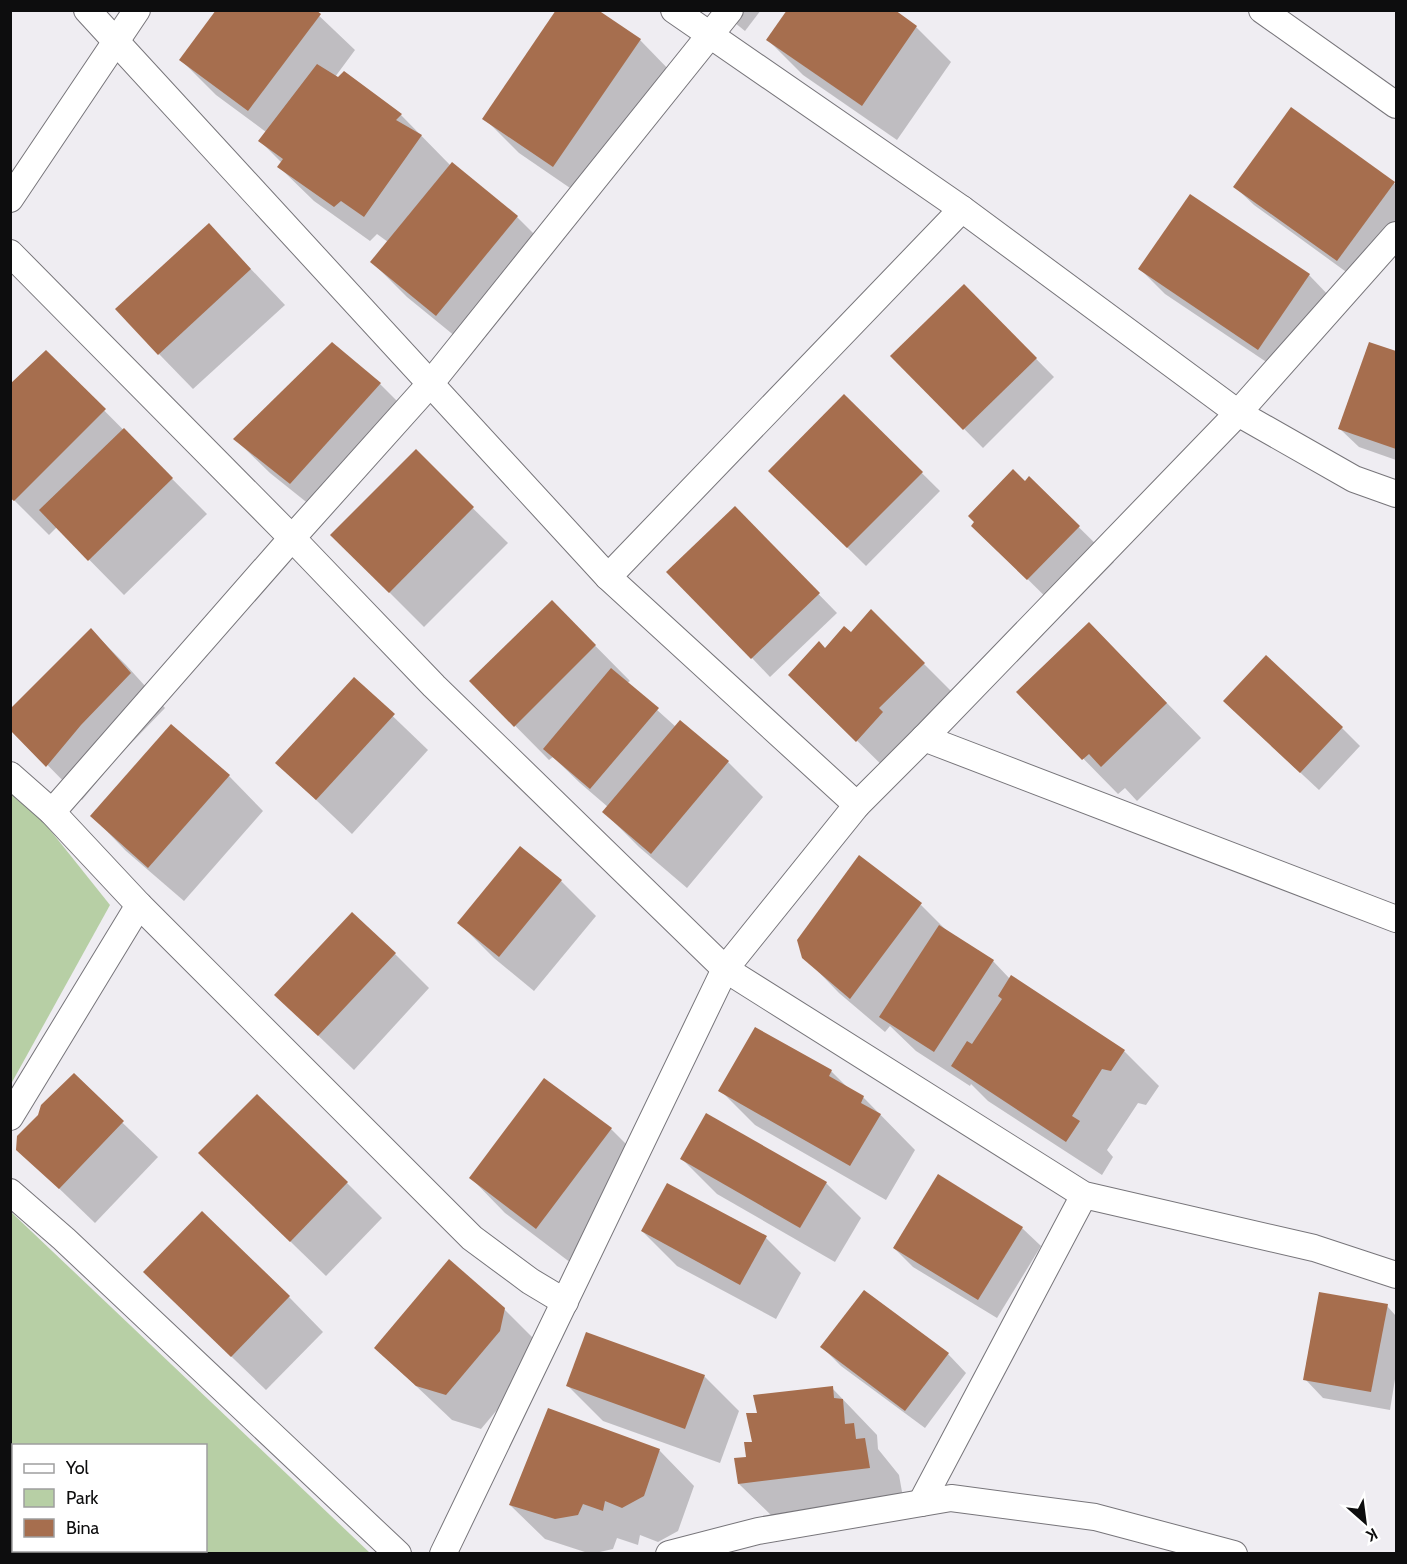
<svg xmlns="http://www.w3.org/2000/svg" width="1407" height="1564" font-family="Cabin,sans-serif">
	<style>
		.green { fill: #b7cfa5; fill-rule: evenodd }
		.shadow { fill: #0003 }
		.building { fill: #a66e4e }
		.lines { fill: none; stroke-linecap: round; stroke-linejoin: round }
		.street-casing { stroke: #77757a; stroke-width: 28 }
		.street { stroke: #fff; stroke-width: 26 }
	</style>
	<rect width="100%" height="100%" fill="#efedf2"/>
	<g class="green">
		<polygon points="11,781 110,905 11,1084"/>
		<path d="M10 1212H11L370 1553H11ZM14 1446H206V1550H14Z"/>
	</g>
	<g class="shadow">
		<polygon points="313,10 355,50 335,77 401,115 451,166 452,164 517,217 552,252 472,350 407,297 372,262 388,242 377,234 370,241 314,201 279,167 282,163 260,141 266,132 216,95 181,60"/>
		<polygon points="719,10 761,10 745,31"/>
		<polygon points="892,10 916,27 951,62 897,140 803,75 768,40"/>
		<polygon points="640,40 674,75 589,201 519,153 484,118"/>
		<polygon points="1394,183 1396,186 1396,223 1356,279 1254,205 1235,187"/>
		<polygon points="209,225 285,305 193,389 159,354"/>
		<polygon points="1140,269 1309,275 1333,300 1283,373 1165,294"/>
		<polygon points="964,286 1054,377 983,448 892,356"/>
		<polygon points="332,344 380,384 415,419 325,517 270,473 235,439"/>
		<polygon points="1370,344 1396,353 1396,460 1359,447 1340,429"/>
		<polygon points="46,352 207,514 124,595 57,527 49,535 10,496"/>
		<polygon points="844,396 940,491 866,566 770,471"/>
		<polygon points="416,452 508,543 424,627 332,535"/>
		<polygon points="1029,478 1114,562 1063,614 1008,560 1025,483"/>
		<polygon points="753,527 837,613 770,677 752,658"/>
		<polygon points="552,602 630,681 627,683 676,727 680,722 728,762 763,797 687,888 639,847 604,812 608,807 580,783 553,757 549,760 471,681"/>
		<polygon points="871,611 959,699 892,775 790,675 851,634"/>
		<polygon points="91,630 126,665 165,708 115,760 82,800 10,727"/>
		<polygon points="1124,659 1201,738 1137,801 1125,788 1118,794 1018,692"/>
		<polygon points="354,679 428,750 352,834 277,763"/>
		<polygon points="1243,719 1342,728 1360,746 1319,790"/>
		<polygon points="229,776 263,811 184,901 126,851 92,816"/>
		<polygon points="521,848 561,881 596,916 534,991 494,958 459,923"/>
		<polygon points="921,905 949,933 993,961 1010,979 1124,1051 1159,1086 1146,1105 1138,1103 1107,1150 1113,1157 1102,1175 988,1101 971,1084 970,1086 916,1051 890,1026 885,1032 839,993 804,957"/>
		<polygon points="395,954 429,988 354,1070 276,995"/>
		<polygon points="831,1071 848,1088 863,1097 915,1150 886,1200 755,1125 720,1090"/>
		<polygon points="74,1076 158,1157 95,1223 18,1149 39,1116"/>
		<polygon points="544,1080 611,1129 646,1164 571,1263 505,1213 471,1178"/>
		<polygon points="682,1159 826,1183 861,1218 835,1262 717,1194"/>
		<polygon points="347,1183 382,1218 326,1276 235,1188"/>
		<polygon points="668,1185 766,1238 801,1273 776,1319 677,1266 642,1231"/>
		<polygon points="1022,1228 1041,1246 997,1318 913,1267 894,1248"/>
		<polygon points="864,1292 948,1354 966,1373 925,1428 841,1366 822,1347"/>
		<polygon points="289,1297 323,1332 266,1390 180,1307"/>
		<polygon points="1387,1306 1396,1316 1396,1373 1390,1410 1323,1398 1305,1379"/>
		<polygon points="504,1309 539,1344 534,1366 481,1429 452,1420 376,1348"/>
		<polygon points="704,1376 739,1411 720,1463 603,1421 568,1386"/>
		<polygon points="832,1388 877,1435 878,1449 899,1475 904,1503 774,1518 739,1484 754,1443 759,1415"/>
		<polygon points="549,1409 660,1451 694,1486 678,1531 658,1542 640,1535 638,1545 617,1538 613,1549 591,1554 545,1539 510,1505"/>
	</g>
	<g class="building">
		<polygon points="216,10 316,10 321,14 248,111 179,60"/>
		<polygon points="556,10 598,10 641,39 553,167 482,119"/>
		<polygon points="787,10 895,10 917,26 862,106 766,40"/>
		<polygon points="317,64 338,77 344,71 402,114 396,120 422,135 364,217 341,201 334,207 277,167 283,159 258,141"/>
		<polygon points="1291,107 1395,182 1337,261 1233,187"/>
		<polygon points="452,162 518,216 436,316 370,262"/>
		<polygon points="1190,194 1310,274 1258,350 1138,269"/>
		<polygon points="209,223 251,269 158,355 115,309"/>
		<polygon points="964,284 1037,358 963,430 890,356"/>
		<polygon points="332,342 381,383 290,484 233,439"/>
		<polygon points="1369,342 1396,351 1396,449 1338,429"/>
		<polygon points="46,350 106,409 14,501 10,498 10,384"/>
		<polygon points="844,394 923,472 847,548 768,471"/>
		<polygon points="124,428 173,478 88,561 39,510"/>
		<polygon points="416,449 474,507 389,593 330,535"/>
		<polygon points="1013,469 1025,481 1029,476 1080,526 1027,580 971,526 974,522 968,516"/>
		<polygon points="735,506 820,593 751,659 666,572"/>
		<polygon points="552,600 596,645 514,727 469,681"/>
		<polygon points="871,609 925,663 879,708 883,712 856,742 788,675 819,641 825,648 844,626 851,632"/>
		<polygon points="1089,622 1167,703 1101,767 1089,754 1082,760 1016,692"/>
		<polygon points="91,628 131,673 81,725 46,767 10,730 10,709"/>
		<polygon points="1266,655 1343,727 1300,773 1223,701"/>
		<polygon points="611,668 659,708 590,789 543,749"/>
		<polygon points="354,677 395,714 316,800 275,763"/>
		<polygon points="680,720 729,761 651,854 602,812"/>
		<polygon points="171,724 230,775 148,868 90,816"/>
		<polygon points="520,846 562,880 499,957 457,923"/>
		<polygon points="859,855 922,903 850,999 802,958 797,940"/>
		<polygon points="352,912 396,953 318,1036 274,995"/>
		<polygon points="939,925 994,960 934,1052 879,1017"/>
		<polygon points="1011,975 1125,1050 1111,1071 1102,1069 1072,1116 1080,1121 1066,1142 951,1066 967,1041 972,1044 1002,999 998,996"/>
		<polygon points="755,1027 832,1070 829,1076 864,1096 861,1103 881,1114 850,1166 718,1091"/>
		<polygon points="74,1073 124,1121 59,1189 16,1150 17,1136 38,1115 41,1105"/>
		<polygon points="544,1078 612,1128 536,1229 469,1178"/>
		<polygon points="257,1094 348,1182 290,1242 198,1153"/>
		<polygon points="706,1113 827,1182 800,1228 680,1159"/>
		<polygon points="938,1174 1023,1227 978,1300 893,1248"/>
		<polygon points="667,1183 767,1236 740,1285 641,1231"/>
		<polygon points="202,1211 290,1296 231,1357 143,1272"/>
		<polygon points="449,1259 505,1308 500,1331 446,1395 416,1386 374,1348"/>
		<polygon points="864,1290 949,1353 905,1411 820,1347"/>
		<polygon points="1319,1292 1388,1304 1371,1392 1303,1380"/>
		<polygon points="586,1332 705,1375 685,1429 566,1386"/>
		<polygon points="833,1386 834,1398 843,1399 845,1424 854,1423 856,1439 865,1438 870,1468 738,1484 734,1458 746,1457 744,1442 752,1442 746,1413 757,1413 753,1395"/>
		<polygon points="548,1408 660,1449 644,1496 622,1508 605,1501 603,1511 583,1504 578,1515 555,1519 509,1505"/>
	</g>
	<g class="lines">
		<g class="street-casing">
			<g id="street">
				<polyline points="87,10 608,577 857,805"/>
				<polyline points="674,10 962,209 1238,413 1354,479 1396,494"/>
				<polyline points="1262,10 1396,105"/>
				<polyline points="10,199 137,10"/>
				<polyline points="10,253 292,538 434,686 725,969 1084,1195 1314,1248 1396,1275"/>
				<polyline points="608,577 962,209"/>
				<polyline points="924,738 1238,413 1396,235"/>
				<polyline points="10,775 52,812 139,905 472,1238 530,1281 565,1302"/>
				<polyline points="52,812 292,538 430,384 730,10"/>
				<polyline points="10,1117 139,905"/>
				<polyline points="10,1192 64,1239 398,1554"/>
				<polyline points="921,1503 1084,1195"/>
				<polyline points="443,1554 725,969 857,805 924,738 1396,919"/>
				<polyline points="669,1554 758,1531 951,1498 1095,1517 1234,1554"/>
			</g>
		</g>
		<use href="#street" class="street"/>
	</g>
	<rect width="1407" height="1564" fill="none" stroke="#0d0d0e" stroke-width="24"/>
	<rect x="12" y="1444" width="195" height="108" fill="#ffffff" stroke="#9e9e9f" stroke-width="1.5"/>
	<rect x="24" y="1464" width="30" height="9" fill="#ffffff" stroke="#9e9e9f" stroke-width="1.5"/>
	<text x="66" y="1474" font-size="18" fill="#0d0d0e">Yol</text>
	<rect x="24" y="1489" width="30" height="18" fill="#b7cfa5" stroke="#9e9e9f" stroke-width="1.5"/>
	<text x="66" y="1504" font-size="18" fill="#0d0d0e">Park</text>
	<rect x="24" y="1519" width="30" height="18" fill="#a66e4e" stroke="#9e9e9f" stroke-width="1.5"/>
	<text x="66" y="1534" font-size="18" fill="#0d0d0e">Bina</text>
	<g transform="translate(1365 1522) rotate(152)" stroke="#ffffff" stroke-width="4.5" paint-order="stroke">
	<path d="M0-4.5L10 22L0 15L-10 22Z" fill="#0d0d0e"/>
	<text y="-9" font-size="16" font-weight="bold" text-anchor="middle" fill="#0d0d0e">K</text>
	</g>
</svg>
